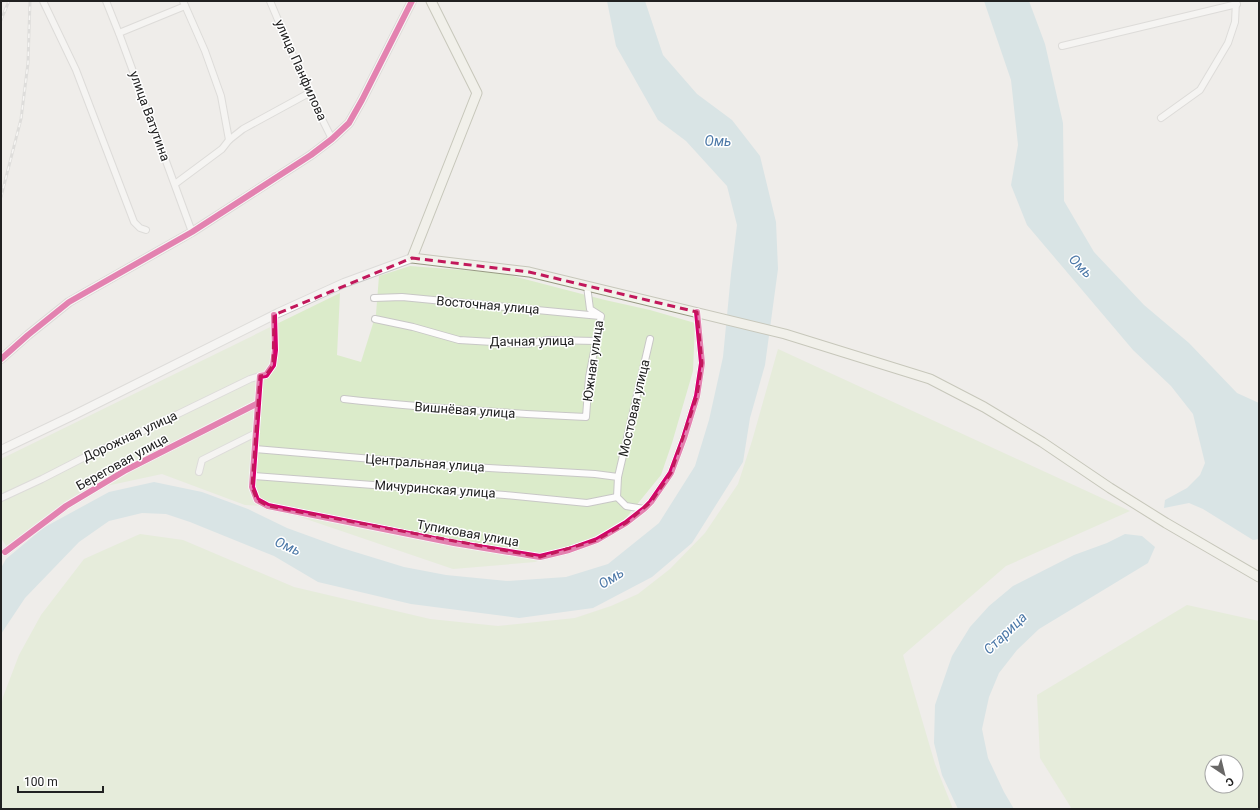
<svg xmlns="http://www.w3.org/2000/svg" width="1260" height="810" font-family="Roboto,sans-serif">
	<style>
		.grass { fill: #dbebca; fill-rule: evenodd }
		.water { fill: #bfd9e1 }
		.lines { fill: none; stroke-linecap: round; stroke-linejoin: round }
		.minor-casing { stroke: #c8c7c6; stroke-width: 8 }
		.tertiary-casing { stroke: #c8c7c6; stroke-width: 10 }
		.secondary-casing { stroke: #979982; stroke-width: 11 }
		.minor { stroke: #fdfcfc; stroke-width: 6 }
		.tertiary { stroke: #fdfcfc; stroke-width: 8 }
		.secondary { stroke: #f3f4ec; stroke-width: 9 }
		.rail-casing { stroke: #cbcbcb; stroke-width: 3 }
		.rail { stroke: #fff; stroke-width: 1.5; stroke-dasharray: 4.5; stroke-linecap: butt }
		.cycleway-casing { stroke: #fff; stroke-width: 8 }
		.cycleway { stroke: #d6006c; stroke-width: 6 }
		.marked { fill: none; stroke: #c2185b; stroke-width: 3; stroke-dasharray: 8 5; stroke-linejoin: round }
		.labels { text-anchor: middle; dominant-baseline: central; stroke-width: 3; stroke-linejoin: round; paint-order: stroke }
		.street-label { font-size: 13px; fill: #212121; stroke: #fff }
		.water-label { font-size: 14px; font-style: italic; fill: #4c78a7; stroke: #fff }
	</style>
	<rect width="100%" height="100%" fill="#efedea"/>
	<g class="grass">
		<polygon points="410,266 501,273 605,300 650,310 695,323 693,371 672,443 661,475 613,534 535,562 453,569 268,506 245,505 162,474 106,486 7,547 1,538 1,459 340,293 337,355 361,362 376,314 379,276"/>
		<polygon points="778,349 1130,511 1006,566 903,655 935,764 953,809 3,809 1,801 1,708 3,697 19,655 41,615 84,559 140,534 183,540 294,587 430,619 498,626 575,618 611,606 638,594 670,569 705,533 738,484 752,441"/>
		<path d="M1187 605 1259 621V809H1072L1040 758 1037 695ZM1212 762H1236V786H1212Z"/>
	</g>
	<g class="water">
		<polygon points="607,1 645,1 663,55 697,94 732,120 760,156 776,222 778,269 765,365 750,418 743,462 692,543 652,577 593,608 519,618 411,604 318,582 274,556 190,522 166,514 142,513 109,521 79,542 25,598 1,634 1,568 6,559 43,528 109,492 154,482 202,492 248,509 287,528 342,548 404,567 446,575 507,581 566,577 608,564 659,523 695,466 709,420 723,357 731,274 737,225 727,186 686,141 658,120 616,46"/>
		<polygon points="984,1 1029,1 1045,44 1063,123 1064,201 1094,252 1144,305 1189,343 1237,393 1259,403 1259,539 1253,540 1203,509 1189,503 1164,508 1165,500 1187,488 1200,475 1205,463 1193,414 1171,386 1133,350 1027,225 1011,185 1018,145 1011,80"/>
		<polygon points="1125,534 1142,536 1155,547 1148,563 1039,629 1017,650 999,673 989,697 982,729 988,758 1004,792 1014,809 958,809 942,775 934,743 935,705 952,656 970,627 989,606 1013,586 1074,555 1107,543"/>
	</g>
	<g class="lines">
		<g class="minor-casing">
			<g id="minor">
				<polyline points="43,1 76,70 134,222 140,228 146,230"/>
				<polyline points="106,1 120,36 192,232"/>
				<polyline points="183,1 205,51 221,96 229,140"/>
				<polyline points="270,1 309,93 332,139"/>
				<polyline points="119,33 185,6"/>
				<polyline points="1062,46 1237,4"/>
				<polyline points="1161,118 1200,90 1228,43 1235,22 1236,1"/>
				<polyline points="175,184 222,149 229,140 243,129 309,93"/>
				<polyline points="374,298 402,297 600,316"/>
				<polyline points="274,315 275,350 273,365 266,375 260,376 252,487 257,500 268,506 454,543 540,557 569,550 597,540 626,523 644,509 651,502 671,473 684,438 697,396 702,363 697,312"/>
				<polyline points="375,319 413,327 459,340 527,344 548,340 596,341"/>
				<path d="M344 399C424 408 505 413 586 417L589 377 601 316 590 309 587 286"/>
				<polyline points="255,449 455,466 595,474 618,477 617,497 626,506 644,509"/>
				<polyline points="199,472 202,460 256,433"/>
				<polyline points="253,476 505,495 587,503 617,497"/>
				<polyline points="618,477 650,339"/>
				<polyline points="1,498 42,479 83,458 143,431 250,379 260,376"/>
				<polyline points="5,552 66,506 126,470 258,403"/>
			</g>
		</g>
		<g class="tertiary-casing">
			<g id="tertiary">
				<polyline points="1,359 28,335 69,302 192,232 311,155 332,139 349,123 362,100 412,1"/>
				<polyline points="1,450 74,415 278,313 344,283 412,258"/>
			</g>
		</g>
		<g class="secondary-casing">
			<polyline id="secondary" points="431,1 477,93 412,258 529,272 785,334 930,379 984,407 1042,442 1110,488 1166,523 1259,577"/>
		</g>
		<use href="#minor" class="minor"/>
		<use href="#tertiary" class="tertiary"/>
		<use href="#secondary" class="secondary"/>
		<g class="rail-casing">
			<g id="rail">
				<polyline points="1,20 9,1"/>
				<polyline points="1,197 21,119 28,63 30,1"/>
			</g>
		</g>
		<use href="#rail" class="rail"/>
		<g class="cycleway-casing">
			<g id="cycleway">
				<polyline points="274,315 275,350 273,365 266,375 260,376 252,487 257,500 268,506 454,543 540,557 569,550 597,540 626,523 644,509 651,502 671,473 684,438 697,396 702,363 697,312"/>
				<polyline points="1,359 28,335 69,302 192,232 311,155 332,139 349,123 362,100 412,1"/>
				<polyline points="5,552 66,506 126,470 258,403"/>
			</g>
		</g>
		<use href="#cycleway" class="cycleway"/>
	</g>
	<path d="M0 0H1260V810H0ZM412 258 529 272 697 312 702 363 697 396 671 473 651 502 626 523 597 540 540 557 268 506 257 500 252 487 260 376 266 375 273 365 274 315Z" fill="#efedea" fill-opacity=".55" fill-rule="evenodd"/>
	<path class="marked" d="M412 258 529 272 697 312 702 363 697 396 671 473 651 502 626 523 597 540 540 557 268 506 257 500 252 487 260 376 266 375 273 365 274 315Z"/>
	<g class="labels">
		<g class="street-label">
			<text transform="translate(301 70) rotate(66)">улица Панфилова</text>
			<text transform="translate(150 116) rotate(70)">улица Ватутина</text>
			<text transform="translate(488 305) rotate(5)">Восточная улица</text>
			<text transform="translate(532 341) rotate(-1)">Дачная улица</text>
			<text transform="translate(593 361) rotate(-82)">Южная улица</text>
			<text transform="translate(634 408) rotate(-77)">Мостовая улица</text>
			<text transform="translate(465 410) rotate(4)">Вишнёвая улица</text>
			<text transform="translate(130 436) rotate(-25)">Дорожная улица</text>
			<text transform="translate(122 462) rotate(-29)">Береговая улица</text>
			<text transform="translate(425 463) rotate(4)">Центральная улица</text>
			<text transform="translate(435 489) rotate(4)">Мичуринская улица</text>
			<text transform="translate(468 533) rotate(10)">Тупиковая улица</text>
		</g>
		<g class="water-label">
			<text x="718" y="141">Омь</text>
			<text transform="translate(1081 266) rotate(45)">Омь</text>
			<text transform="translate(288 546) rotate(23)">Омь</text>
			<text transform="translate(611 578) rotate(-32)">Омь</text>
			<text transform="translate(1005 633) rotate(-44)">Старица</text>
		</g>
	</g>
	<rect width="1260" height="810" fill="none" stroke="#212121" stroke-width="4"/>
	<g transform="translate(1224 774) rotate(145)"><circle r="19" fill="#ffffff" stroke="#a6a6a6"/>
	<path d="M0-3L7 15L0 10L-7 15Z" fill="#696867"/>
	<text y="-6" font-size="11" font-weight="bold" text-anchor="middle" fill="#212121">С</text>
	</g>
	<path d="M18 786v6h85v-6" fill="none" stroke="#212121" stroke-width="2"/>
	<text x="24" y="786" font-size="12" fill="#212121" stroke="#ffffff" stroke-width="3" paint-order="stroke">100 m</text>
</svg>
